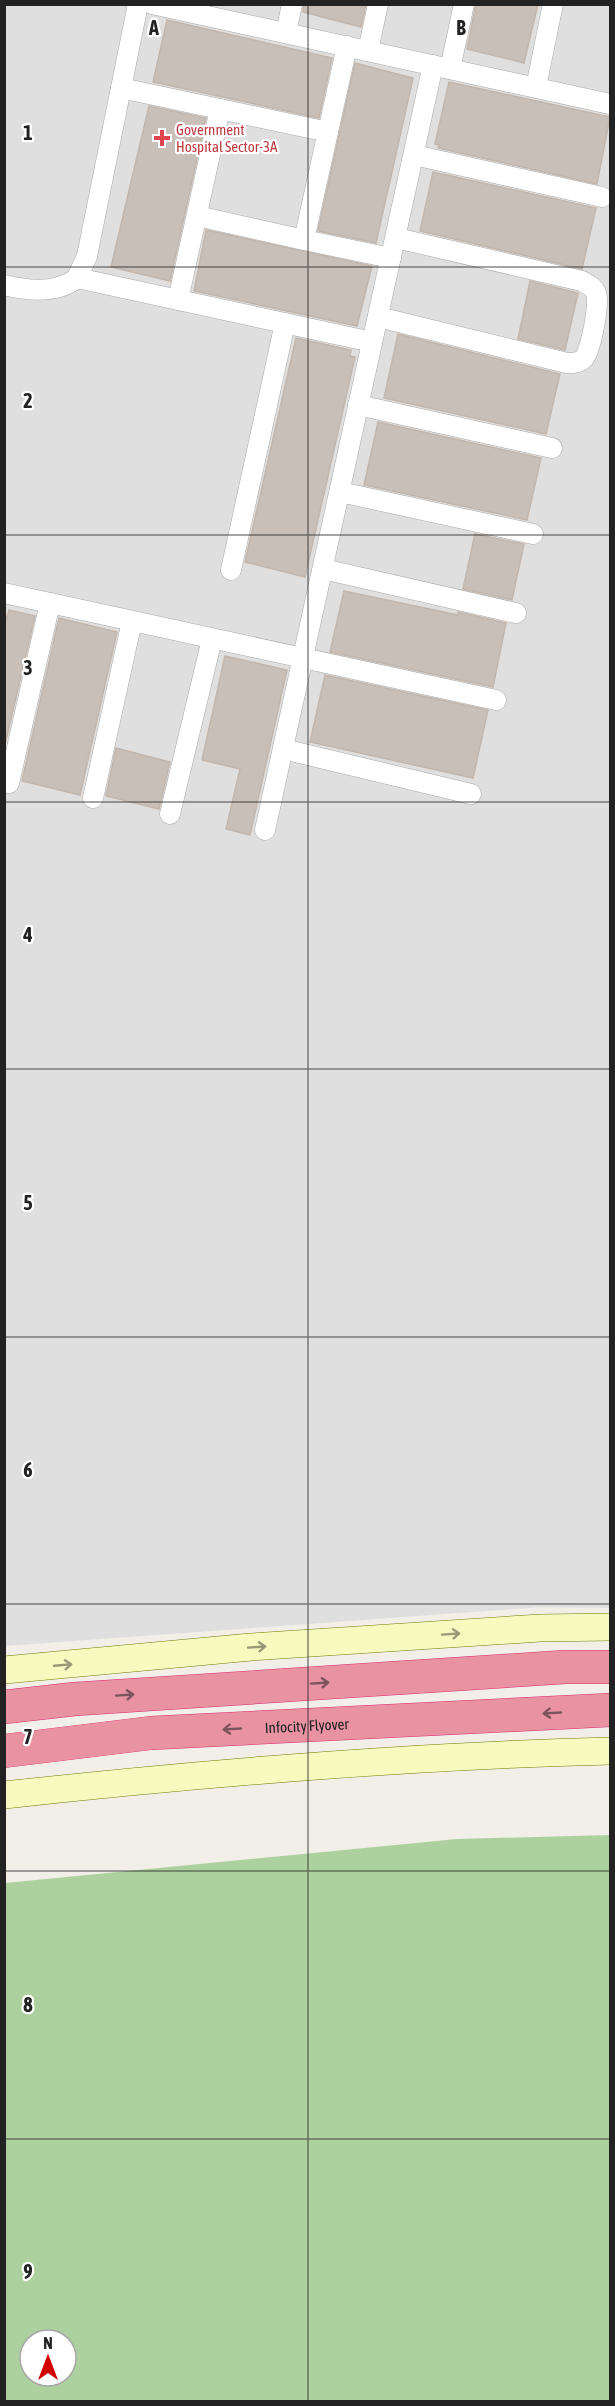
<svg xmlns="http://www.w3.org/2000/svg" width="615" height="2406" font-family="'Asap Condensed',sans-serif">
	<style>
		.residential { fill: #e0dfdf }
		.forest { fill: #add19e; fill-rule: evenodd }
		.building { fill: #c7bfb8; stroke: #c4b6ab; stroke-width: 1.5 }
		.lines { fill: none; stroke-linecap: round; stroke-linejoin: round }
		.street-casing { stroke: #a9a9a9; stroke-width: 21 }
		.secondary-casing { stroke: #707d05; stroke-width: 28 }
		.highway-casing { stroke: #dc2a67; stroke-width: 34 }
		.street { stroke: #fff; stroke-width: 20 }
		.secondary { stroke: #f7fabf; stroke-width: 27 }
		.highway { stroke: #e892a2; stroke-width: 33 }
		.oneway { stroke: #979978 }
		.oneway2 { stroke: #7b545c }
		.grid { fill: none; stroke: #222; stroke-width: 1.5; stroke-opacity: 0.55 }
		.health-dot { fill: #e0444e; stroke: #fff; stroke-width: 2 }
		.labels { text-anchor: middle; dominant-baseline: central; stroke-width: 4.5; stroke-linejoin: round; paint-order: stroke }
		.health-label { font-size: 15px; fill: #be3a42; stroke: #fff; text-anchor: start }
		.street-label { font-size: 15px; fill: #222; stroke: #fff }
		.grid-label { font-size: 20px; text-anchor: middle; font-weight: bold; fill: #222; stroke: #fff; stroke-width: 4.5; stroke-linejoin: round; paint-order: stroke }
	</style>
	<rect width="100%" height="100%" fill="#f2efe9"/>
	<polygon class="residential" points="5,5 610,5 610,1608 541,1607 5,1646"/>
	<path class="forest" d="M610 1835V2401H5V1883L457 1839ZM30 2340H66V2376H30Z"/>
	<g class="building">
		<polygon points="304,4 366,4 361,27 303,12"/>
		<polygon points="476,4 538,4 524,63 467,49"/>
		<polygon points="167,20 332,58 319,118 153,82"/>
		<polygon points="355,63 413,78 376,243 318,231"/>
		<polygon points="449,82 610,117 597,184 438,148 439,145 435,144"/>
		<polygon points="149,106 206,118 170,281 111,267"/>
		<polygon points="433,172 596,208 582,269 420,231"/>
		<polygon points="206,230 372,266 357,326 194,291"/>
		<polygon points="530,281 578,293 565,350 518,339"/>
		<polygon points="398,334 560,374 546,434 384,398"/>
		<polygon points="296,338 351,350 350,356 355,357 305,577 245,562"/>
		<polygon points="378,422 541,458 527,520 364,485"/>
		<polygon points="475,534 524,544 512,600 463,589"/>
		<polygon points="344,591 458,615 458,612 506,623 493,687 330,652"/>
		<polygon points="9,610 35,616 4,749 4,626"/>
		<polygon points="59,618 117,632 80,795 22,781"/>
		<polygon points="225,656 287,670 250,835 226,829 240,769 202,760"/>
		<polygon points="325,675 488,710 473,778 310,742"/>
		<polygon points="116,748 170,762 159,809 106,796"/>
	</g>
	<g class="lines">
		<g class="street-casing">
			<g id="street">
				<polyline points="152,4 610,104"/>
				<polyline points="286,33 292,4"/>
				<polyline points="347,46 304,240 391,258"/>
				<polyline points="368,51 378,4"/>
				<polyline points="450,69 464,4"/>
				<polyline points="536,87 553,4"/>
				<polyline points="121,88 328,132"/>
				<polyline points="414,155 602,197"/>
				<polyline points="197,216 304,240"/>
				<polyline points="77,278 372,342"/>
				<path d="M4 285C28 291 57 294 77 278L87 256 138 4"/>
				<polyline points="178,300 220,109"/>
				<path d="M378 317 567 363C573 363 580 363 584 358 591 350 600 303 596 293 594 287 587 284 582 281L396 238"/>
				<polyline points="358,405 552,448"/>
				<polyline points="340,492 533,534"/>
				<polyline points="323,569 516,613"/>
				<polyline points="231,570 285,323"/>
				<polyline points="4,593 496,700"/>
				<polyline points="283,749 471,794"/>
				<polyline points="9,783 50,603"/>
				<polyline points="93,798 132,621"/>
				<polyline points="170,814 212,639"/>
				<polyline points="265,830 433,65"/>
			</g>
		</g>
		<g class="secondary-casing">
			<g id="secondary">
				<polyline points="4,1670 251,1647 540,1628 610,1627"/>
				<path d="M4 1795C205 1773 408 1756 610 1751"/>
			</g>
		</g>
		<g class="highway-casing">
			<g id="highway">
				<polyline points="4,1707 75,1699 565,1667 610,1667"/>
				<path id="s1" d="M4 1751 151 1733 610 1710"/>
			</g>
		</g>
		<use href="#street" class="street"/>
		<use href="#secondary" class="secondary"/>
		<use href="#highway" class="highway"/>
	</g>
	<defs><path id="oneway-shaft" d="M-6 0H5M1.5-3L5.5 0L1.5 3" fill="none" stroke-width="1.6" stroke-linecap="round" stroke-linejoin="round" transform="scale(1.5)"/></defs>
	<g class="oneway">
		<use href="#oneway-shaft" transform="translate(451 1634) rotate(-4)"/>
		<use href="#oneway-shaft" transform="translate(257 1647) rotate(-4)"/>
		<use href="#oneway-shaft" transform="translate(63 1665) rotate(-5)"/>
	</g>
	<g class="oneway2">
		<use href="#oneway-shaft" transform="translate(320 1683) rotate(-4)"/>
		<use href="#oneway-shaft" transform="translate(125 1695) rotate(-4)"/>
		<use href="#oneway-shaft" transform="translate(552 1713) rotate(177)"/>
		<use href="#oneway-shaft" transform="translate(232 1729) rotate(177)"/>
	</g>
	<path class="grid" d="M308 4V2402M4 267H610M4 535H610M4 802H610M4 1069H610M4 1337H610M4 1604H610M4 1871H610M4 2139H610"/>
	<path class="health-dot" d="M159 129h6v6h6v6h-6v6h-6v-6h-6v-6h6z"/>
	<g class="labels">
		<g class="health-label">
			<text x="176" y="129">Government<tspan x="176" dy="17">Hospital Sector-3A</tspan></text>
		</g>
		<g class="street-label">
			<text stroke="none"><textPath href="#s1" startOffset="304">Infocity Flyover</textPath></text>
		</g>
	</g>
	<g class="grid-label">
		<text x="154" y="35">A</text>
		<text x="461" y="35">B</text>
		<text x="28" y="140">1</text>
		<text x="28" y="408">2</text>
		<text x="28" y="675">3</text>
		<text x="28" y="942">4</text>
		<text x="28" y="1210">5</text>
		<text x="28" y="1477">6</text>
		<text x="28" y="1744">7</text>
		<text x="28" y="2012">8</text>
		<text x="28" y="2279">9</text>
	</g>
	<rect width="615" height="2406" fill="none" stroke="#222222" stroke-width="12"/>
	<g transform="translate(48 2358)"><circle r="28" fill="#ffffff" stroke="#a7a7a7" stroke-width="1.5"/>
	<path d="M0-4.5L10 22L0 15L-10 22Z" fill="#d40000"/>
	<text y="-9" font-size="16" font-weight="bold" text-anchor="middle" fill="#222222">N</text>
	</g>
</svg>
